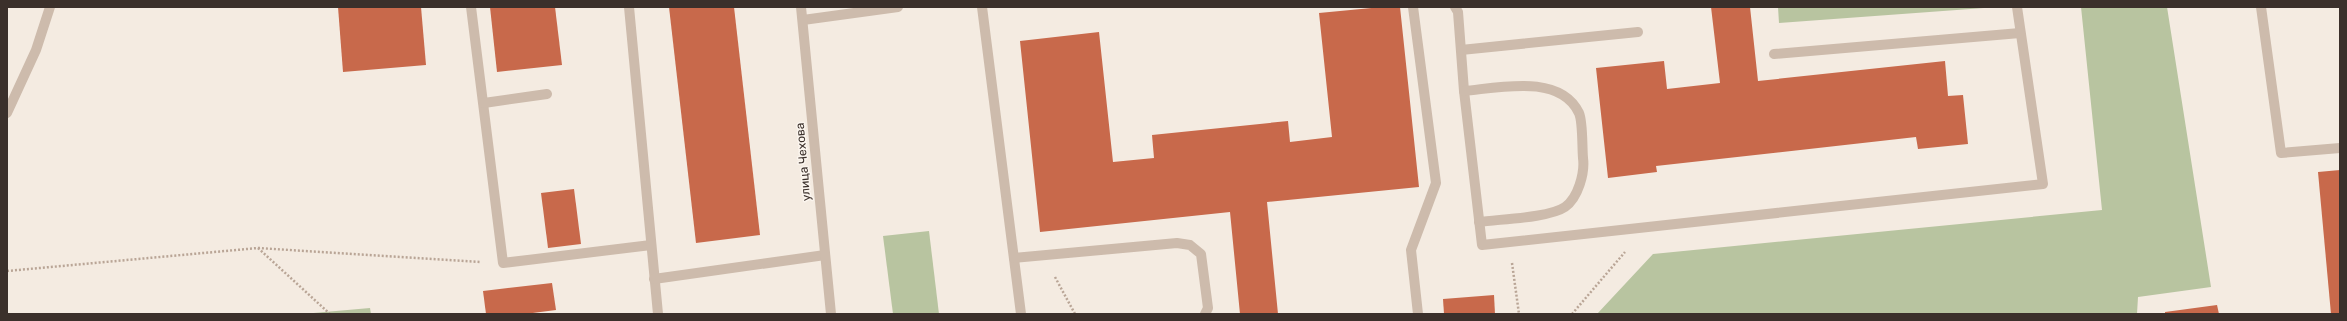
<svg xmlns="http://www.w3.org/2000/svg" width="2347" height="321" font-family="Rubik,sans-serif">
	<style>
		.green { fill: #b8c4a0 }
		.building { fill: #c8694b }
		.lines { fill: none; stroke-linecap: round; stroke-linejoin: round }
		.path { stroke: #b9a596; stroke-width: 2.5; stroke-dasharray: 2 2; stroke-linecap: butt }
		.service { stroke: #cdbbac; stroke-width: 10 }
		.minor { stroke: #cdbbac; stroke-width: 10 }
		.labels { text-anchor: middle; dominant-baseline: central; stroke-width: 3; stroke-linejoin: round; paint-order: stroke }
		.street-label { font-size: 12px; fill: #3b302b; stroke: #fbf5ee }
	</style>
	<rect width="100%" height="100%" fill="#f4ebe1"/>
	<g class="green">
		<polygon points="1778,7 1984,7 1984,8 1779,23"/>
		<polygon points="2081,7 2167,7 2211,287 2138,297 2137,314 1597,314 1653,254 2102,210"/>
		<polygon points="929,231 939,314 893,314 883,236"/>
		<polygon points="370,308 371,314 302,314"/>
	</g>
	<g class="building">
		<polygon points="338,7 421,7 426,65 343,72"/>
		<polygon points="490,7 555,7 562,65 497,72"/>
		<polygon points="669,7 734,7 760,235 696,243"/>
		<polygon points="1382,7 1400,7 1419,187 1267,202 1278,314 1240,314 1230,212 1040,232 1020,41 1099,32 1113,162 1154,158 1152,135 1288,121 1290,142 1332,137 1319,13"/>
		<polygon points="1711,7 1750,7 1758,81 1945,61 1948,96 1963,95 1968,144 1918,149 1916,137 1656,166 1657,172 1608,178 1596,68 1664,61 1667,89 1720,83"/>
		<polygon points="2340,170 2340,314 2331,314 2318,172"/>
		<polygon points="574,189 581,244 548,248 541,193"/>
		<polygon points="552,283 556,310 525,314 486,314 483,291"/>
		<polygon points="1494,295 1495,314 1444,314 1443,299"/>
		<polygon points="2217,305 2219,314 2165,314 2165,312"/>
	</g>
	<g class="lines">
		<g class="path">
			<polyline points="258,248 330,314"/>
			<polyline points="1512,263 1519,314"/>
			<polyline points="7,271 258,248 481,262"/>
			<polyline points="1055,277 1075,314"/>
			<polyline points="1572,314 1625,252"/>
		</g>
		<g class="service">
			<polyline points="471,7 503,263 651,245"/>
			<polyline points="629,7 658,314"/>
			<polyline points="982,7 1021,314"/>
			<polyline points="1413,7 1436,183 1411,250 1418,314"/>
			<polyline points="1455,7 1458,12 1464,91 1482,245 2043,184 2017,7"/>
			<polyline points="2261,7 2281,153 2340,148"/>
			<polyline points="803,20 898,7"/>
			<polyline points="1461,50 1638,32"/>
			<polyline points="1774,54 2020,33"/>
			<path d="M1464 91C1498 88 1560 73 1579 113 1583 122 1582 147 1583 158 1585 173 1578 198 1565 207 1549 218 1500 219 1479 222"/>
			<polyline points="484,103 547,94"/>
			<polyline points="7,113 36,50 50,7"/>
			<polyline points="1014,258 1177,243 1190,245 1201,254 1208,308 1205,314"/>
			<polyline points="654,279 825,255"/>
		</g>
		<polyline class="minor" points="801,7 831,314"/>
	</g>
	<g class="labels">
		<g class="street-label">
			<text transform="translate(803 162) rotate(-95)">улица Чехова</text>
		</g>
	</g>
	<rect width="2347" height="321" fill="none" stroke="#3b302b" stroke-width="16"/>
</svg>
